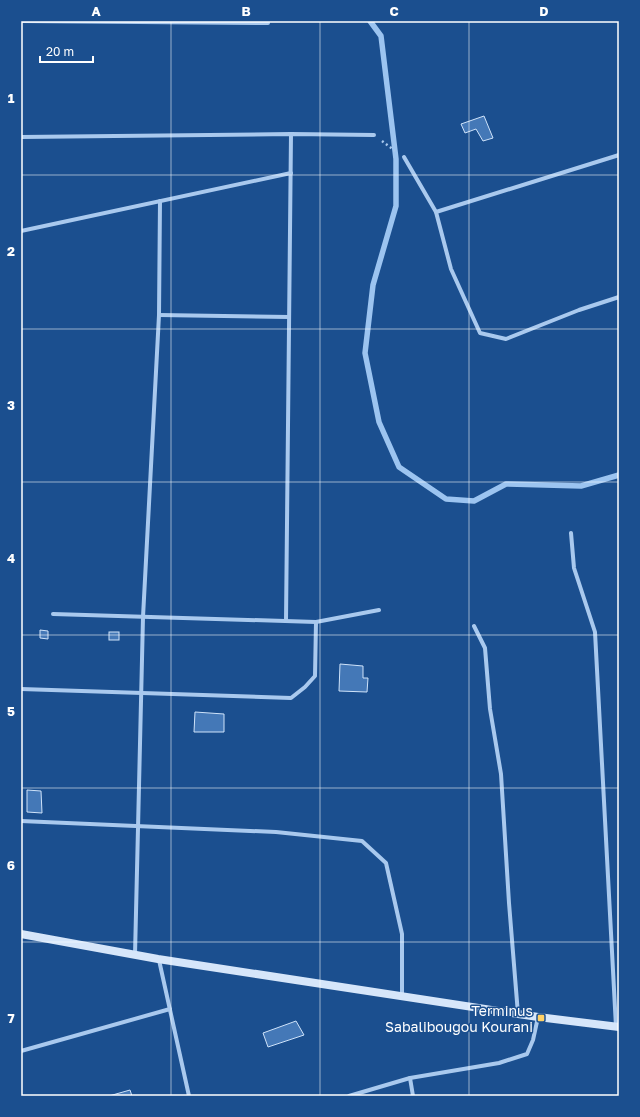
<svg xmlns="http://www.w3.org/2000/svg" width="640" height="1117" font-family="'Golos Text',sans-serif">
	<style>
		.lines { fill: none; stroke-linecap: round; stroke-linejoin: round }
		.stream { stroke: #9cc4f0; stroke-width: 5.5 }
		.building { fill: #4478b7; stroke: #cfe3fa }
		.path { stroke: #a9c9ee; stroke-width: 2.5; stroke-dasharray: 2 3; stroke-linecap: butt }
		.minor { stroke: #a9c9ee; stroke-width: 4 }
		.secondary { stroke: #d6e6fa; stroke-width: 8 }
		.grid { fill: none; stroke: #fff; stroke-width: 1; stroke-opacity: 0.55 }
		.poi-dot { fill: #ffd166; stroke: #1b4f8f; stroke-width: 1.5 }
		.labels { text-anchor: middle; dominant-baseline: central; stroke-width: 3; stroke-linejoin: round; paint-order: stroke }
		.poi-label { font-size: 14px; fill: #fff; stroke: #1b4f8f; text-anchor: end }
		.neatline { fill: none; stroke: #fff; stroke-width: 1.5 }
		.grid-label { font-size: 13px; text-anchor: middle; font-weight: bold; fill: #fff }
	</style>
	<rect width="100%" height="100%" fill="#1b4f8f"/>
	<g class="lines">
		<polyline class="stream" points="370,21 381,36 396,159 396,206 373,285 365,353 379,422 399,467 446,499 474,501 506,484 581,486 619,475"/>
	</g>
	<g class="building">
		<polygon points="484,116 493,138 483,141 476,129 465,133 461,124"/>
		<polygon points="40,630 48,631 48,639 40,638"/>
		<rect x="109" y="632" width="10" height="8"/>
		<polygon points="340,664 363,666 363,678 368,678 367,692 339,691"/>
		<polygon points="195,712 224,714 224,732 194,732"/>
		<polygon points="27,790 41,791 42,813 27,812"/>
		<polygon points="296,1021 304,1035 268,1047 263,1033"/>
		<polygon points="130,1090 132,1096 109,1096"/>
	</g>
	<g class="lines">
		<polyline class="path" points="382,141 395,151"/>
		<g class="minor">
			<polyline points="21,21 268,23"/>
			<polyline points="21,137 291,134 374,135"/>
			<polyline points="619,155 436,212 451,269 480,333 506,339 579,310 619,297"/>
			<polyline points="404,157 436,212"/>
			<polyline points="21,231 291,173"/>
			<polyline points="159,315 289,317"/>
			<polyline points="571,533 574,568 595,632 616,1027"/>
			<polyline points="53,614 316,622 379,610"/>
			<polyline points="286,621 291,134"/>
			<polyline points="474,626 485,648 490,709 501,774 509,903 518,1014"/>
			<polyline points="21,689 291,698 305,687 315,676 316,622"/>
			<polyline points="21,821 276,832 362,841 386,863 402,934 402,996"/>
			<polyline points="135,955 143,617 159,315 160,201"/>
			<polyline points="159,960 189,1096"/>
			<polyline points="21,1051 170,1009"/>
			<polyline points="410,1078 413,1096"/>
			<polyline points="349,1096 410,1078 499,1063 527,1054 533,1040 538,1017"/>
		</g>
		<polyline class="secondary" points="21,934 158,959 538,1017 619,1027"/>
	</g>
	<path class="grid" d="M171 21V1096M320 21V1096M469 21V1096M21 175H619M21 329H619M21 482H619M21 635H619M21 788H619M21 942H619"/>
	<rect class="poi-dot" x="537" y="1014" width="8" height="8" rx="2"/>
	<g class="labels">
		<g class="poi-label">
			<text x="533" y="1010">Terminus<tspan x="533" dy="16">Sabalibougou Kourani</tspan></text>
		</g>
	</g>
	<rect width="640" height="1117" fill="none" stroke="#1b4f8f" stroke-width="44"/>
	<path d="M40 56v6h53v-6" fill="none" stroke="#ffffff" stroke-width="2"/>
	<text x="46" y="56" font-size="12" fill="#ffffff" stroke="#1b4f8f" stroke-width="3" paint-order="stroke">20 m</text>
	<rect x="22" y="22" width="596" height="1073" class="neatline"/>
	<g class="grid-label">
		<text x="96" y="16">A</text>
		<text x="246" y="16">B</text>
		<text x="394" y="16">C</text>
		<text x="544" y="16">D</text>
		<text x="11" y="103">1</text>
		<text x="11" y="256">2</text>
		<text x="11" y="410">3</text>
		<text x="11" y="563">4</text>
		<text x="11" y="716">5</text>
		<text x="11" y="870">6</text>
		<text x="11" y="1023">7</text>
	</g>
</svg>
